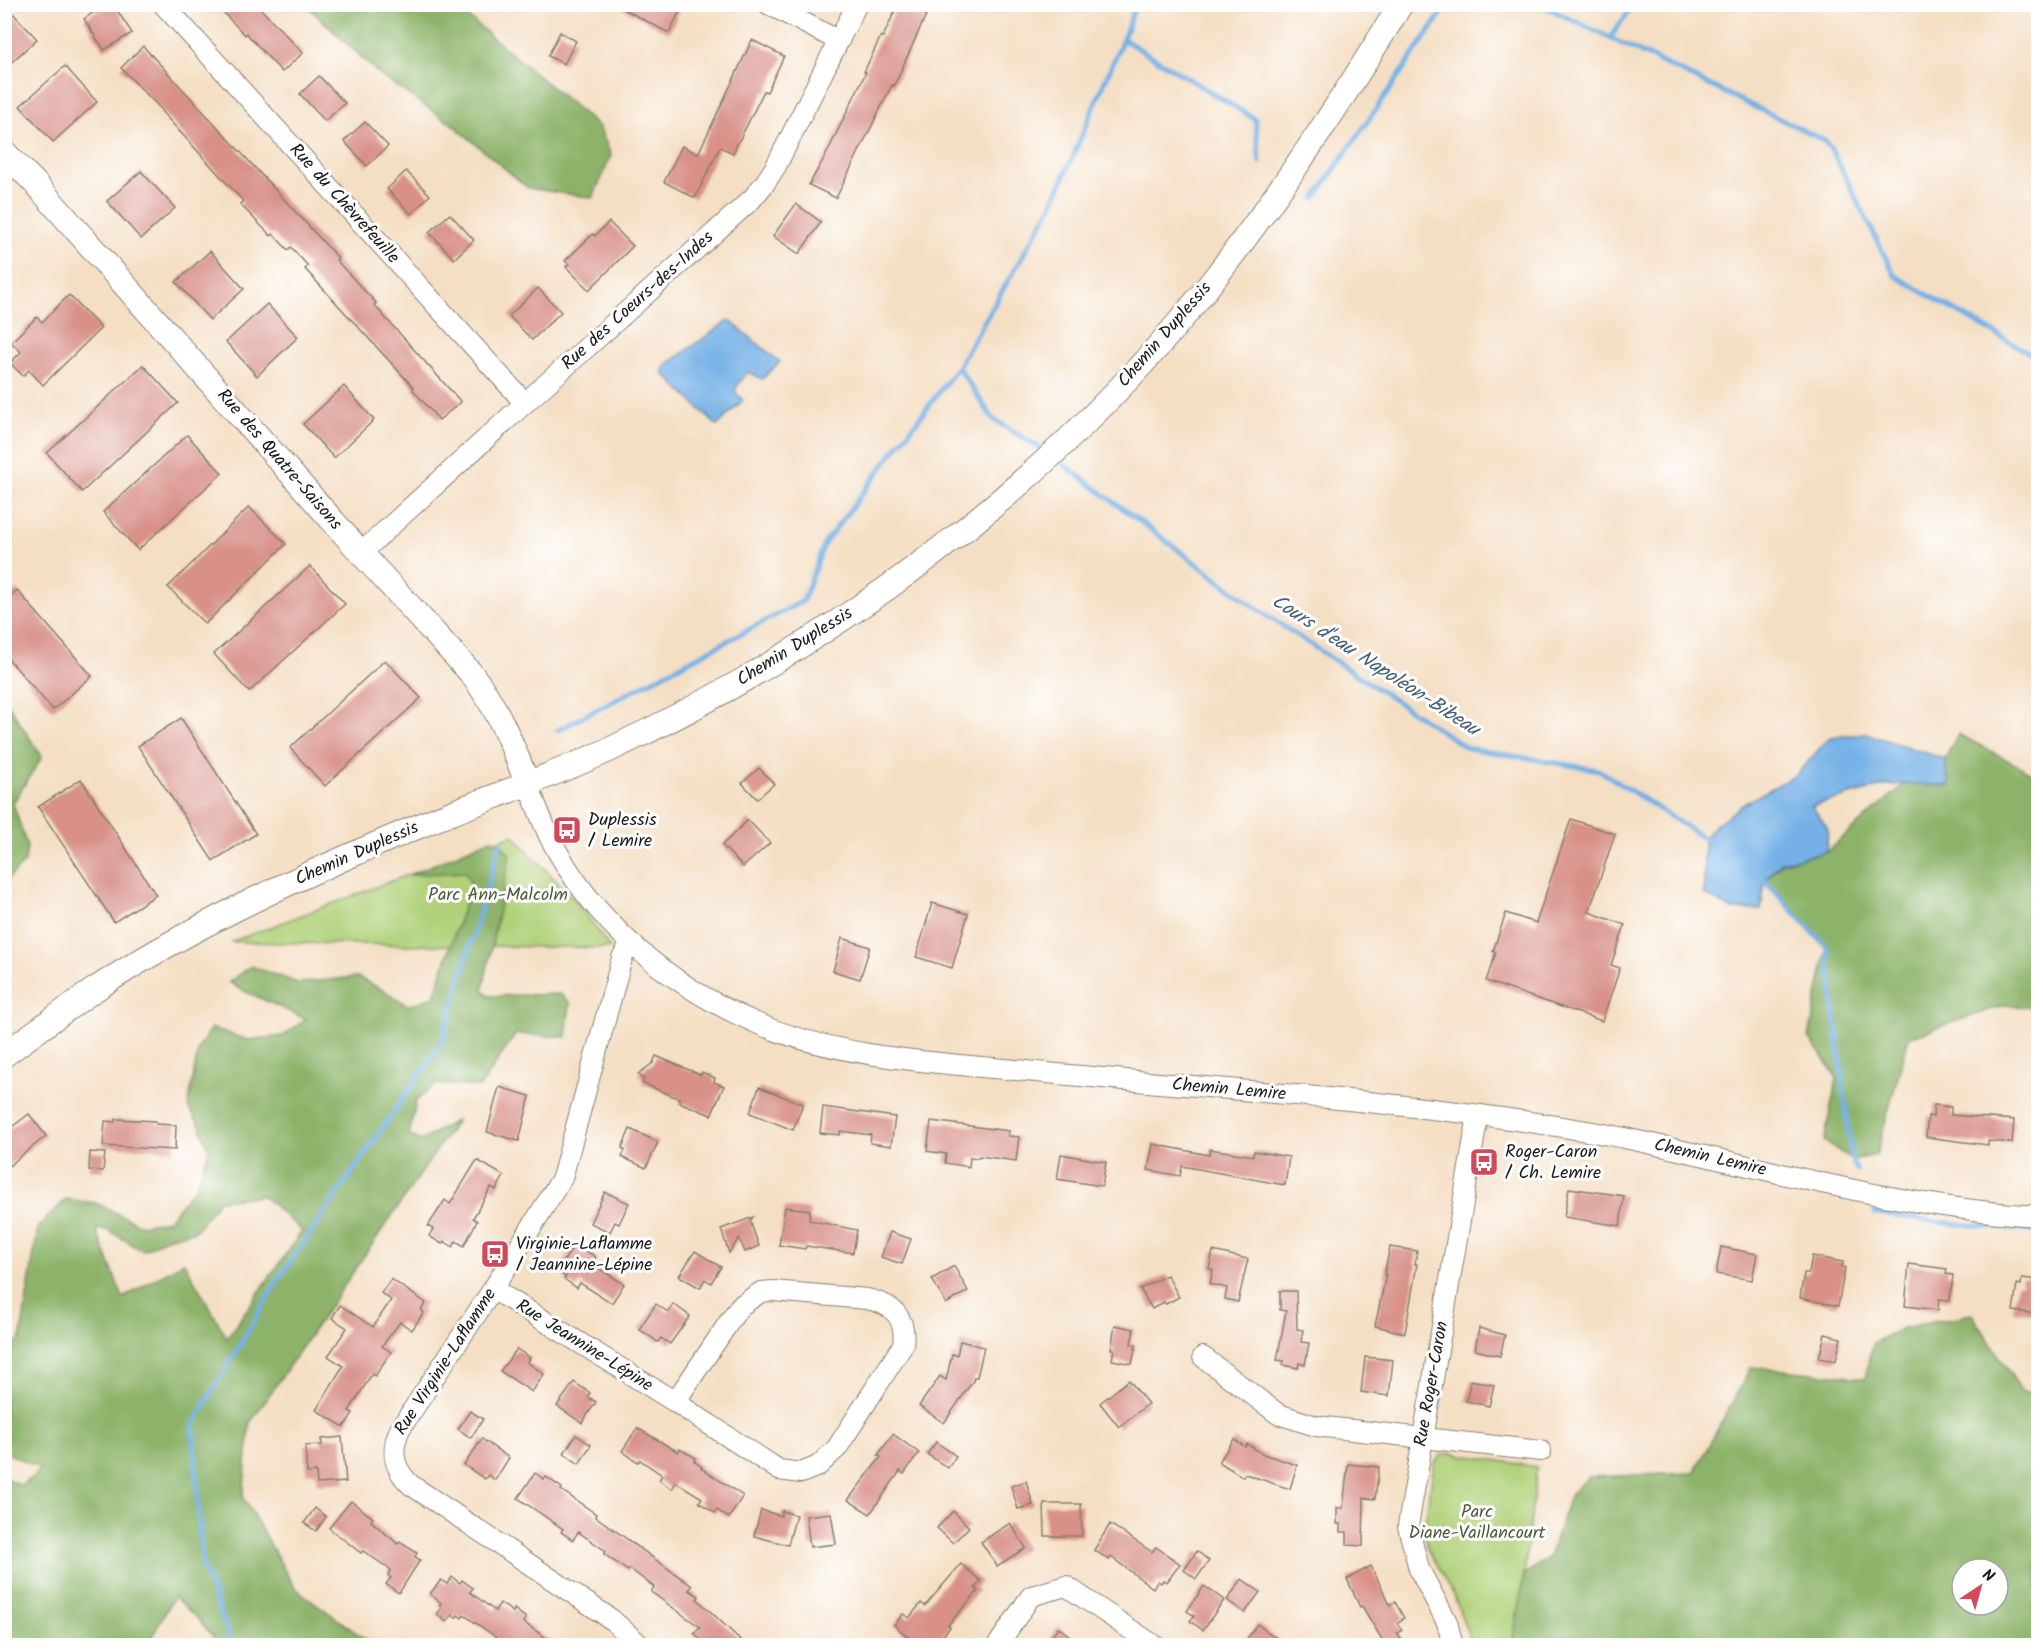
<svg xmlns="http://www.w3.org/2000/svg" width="2043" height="1650" font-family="Kalam,sans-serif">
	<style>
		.green { fill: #b0d179; stroke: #66764a; stroke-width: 1.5 }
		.forest { fill: #8cb369; stroke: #546842; stroke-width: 1.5; fill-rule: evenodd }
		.water { fill: #74b1e6; stroke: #486681; stroke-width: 1.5 }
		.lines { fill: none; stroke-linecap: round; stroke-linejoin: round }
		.stream { stroke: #74b1e6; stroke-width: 5 }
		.building { fill: #d89088 }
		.minor-casing { stroke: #887e70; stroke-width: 22 }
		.tertiary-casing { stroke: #887e70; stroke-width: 26 }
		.minor { stroke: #fff; stroke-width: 20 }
		.tertiary { stroke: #fff; stroke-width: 24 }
		.labels { text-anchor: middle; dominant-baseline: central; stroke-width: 6; stroke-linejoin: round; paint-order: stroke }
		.street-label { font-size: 18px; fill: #1c1c1c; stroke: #fff }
		.poi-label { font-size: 18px; fill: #1c1c1c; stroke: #fff; text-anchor: start }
		.park-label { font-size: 18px; fill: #505b3d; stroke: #fff }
		.water-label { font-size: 20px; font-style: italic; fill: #445f77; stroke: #fff }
	</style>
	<rect width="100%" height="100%" fill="#fff"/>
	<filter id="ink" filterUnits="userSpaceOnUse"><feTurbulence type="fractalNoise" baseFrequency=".0167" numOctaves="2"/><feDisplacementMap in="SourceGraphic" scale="12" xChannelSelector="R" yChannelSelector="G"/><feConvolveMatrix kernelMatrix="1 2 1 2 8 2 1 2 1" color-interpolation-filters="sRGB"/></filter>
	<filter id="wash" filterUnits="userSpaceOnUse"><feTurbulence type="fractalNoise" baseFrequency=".008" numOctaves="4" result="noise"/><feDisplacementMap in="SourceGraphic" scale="24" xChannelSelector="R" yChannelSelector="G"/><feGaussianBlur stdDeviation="1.35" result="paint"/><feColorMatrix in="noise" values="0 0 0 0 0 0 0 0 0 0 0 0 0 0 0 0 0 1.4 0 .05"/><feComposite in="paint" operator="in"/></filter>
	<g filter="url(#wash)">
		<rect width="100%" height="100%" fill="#f4dfc4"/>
		<g class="green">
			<polygon points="513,835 580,906 610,948 231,942"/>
			<polygon points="1450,1453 1537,1467 1524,1575 1512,1645 1472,1645 1454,1596 1428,1549 1424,1530 1434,1464 1441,1455"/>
		</g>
		<g class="forest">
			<polygon points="306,5 454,5 599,127 611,155 593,198 528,188 453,125 381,76"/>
			<polygon points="5,700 42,757 13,803 27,846 25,862 9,878 5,880"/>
			<polygon points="1958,734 2038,776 2038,1008 2004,1005 1909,1037 1876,1155 1852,1160 1824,1141 1837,1078 1809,1037 1827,947 1765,880 1782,862 1826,852 1905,784 1949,786 1945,759"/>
			<path d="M491 839 500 843 510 855 483 989 489 996 560 994 570 1003 566 1037 516 1034 480 1087 436 1084 416 1101 409 1135 421 1141 458 1119 250 1423 243 1497 295 1588 373 1645H220L196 1617 174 1597 147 1645H5V1478L21 1485 35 1476 40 1468 5 1452V1342L20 1341 38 1227 66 1199 96 1203 141 1225 168 1220 195 1187 209 1151 200 1125 188 1107 198 1049 211 1028 248 1040 283 1036 306 1019 240 989 229 982 251 966 298 983 357 977 383 990 409 1006 434 996 471 884 465 872 410 875ZM263 1196 302 1231 227 1338 184 1262 123 1298 96 1229 108 1230 143 1251 166 1238 195 1231 219 1200Z"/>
			<path d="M1972 1314 2022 1392H2038V1645H1512L1524 1575 1549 1557 1571 1494 1588 1477 1694 1473 1751 1367 1865 1378 1873 1343 1903 1328ZM1962 1569H1998V1605H1962Z"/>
		</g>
		<g class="water">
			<polygon points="729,320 780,362 762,379 748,372 738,384 735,392 743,400 717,426 663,373 666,365"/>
			<polygon points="1867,734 1945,759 1949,786 1905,784 1882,786 1812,806 1828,829 1826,852 1781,862 1765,880 1761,910 1733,910 1704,894 1704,838 1715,825 1747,802 1796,775 1830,737"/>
		</g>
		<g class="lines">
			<g class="stream">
				<polyline points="1539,4 1824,140 1833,152 1895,276 2038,358"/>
				<polyline points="1610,38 1634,4"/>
				<polyline points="1123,39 1255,119 1260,162"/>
				<polyline points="1315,198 1448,4"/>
				<polyline points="958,367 993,419 1045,451"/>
				<polyline points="1055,458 1260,611 1467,748 1599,770 1708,841"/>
				<polyline points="558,730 803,601 824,544 958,367 1052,205 1123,39 1136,4"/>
				<polyline points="1761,877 1827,947 1852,1160 1857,1170"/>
				<polyline points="1875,1213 1937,1222 2038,1231"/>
				<polyline points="233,1646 202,1565 193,1425 277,1281 442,1042 500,843"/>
			</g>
		</g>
		<g id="blocks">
			<g class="building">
				<polygon points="4,4 37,39 4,69"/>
				<polygon points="106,4 113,4 132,33 104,50 84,19"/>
				<polygon points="215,4 256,4 303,53 282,72 246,33 245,35"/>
				<polygon points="614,4 673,4 681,9 669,33"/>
				<polygon points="898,4 931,4 894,86 892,85 836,198 809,185 828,151 866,72 864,72 881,36 883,37"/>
				<polygon points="560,32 576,41 564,64 548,56"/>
				<polygon points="752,40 784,56 767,92 764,91 733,153 720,147 695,198 664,182 682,146 698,154"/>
				<polygon points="143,46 338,258 336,260 376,303 374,305 461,402 439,420 413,390 414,388 305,269 308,266 291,247 288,250 273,234 271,236 240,204 243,201 161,111 162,110 121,68"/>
				<polygon points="65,66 97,102 53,142 20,106"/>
				<polygon points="319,76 345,103 325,121 300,94"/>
				<polygon points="365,122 388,146 367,166 344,141"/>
				<polygon points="141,171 175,208 141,239 107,201"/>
				<polygon points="406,171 430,195 411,214 387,189"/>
				<polygon points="796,204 821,222 799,254 773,236"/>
				<polygon points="450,214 474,240 454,259 429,232"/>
				<polygon points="609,222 633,246 589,290 566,267 569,264 565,261 593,234 595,236"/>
				<polygon points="210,251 244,289 210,320 176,282"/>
				<polygon points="538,288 561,312 532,340 509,316"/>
				<polygon points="69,295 101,328 43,385 29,370 23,376 10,363 21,352 11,342 37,317 42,322"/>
				<polygon points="267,304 298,337 257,376 226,342"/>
				<polygon points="143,365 178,403 82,492 47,453"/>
				<polygon points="344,386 374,420 334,458 303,424"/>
				<polygon points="187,435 222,473 138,550 103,512"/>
				<polygon points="249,507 286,544 205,624 168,587"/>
				<polygon points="310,566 345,604 249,692 214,654"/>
				<polygon points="17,590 92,676 53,710 4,654 4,601"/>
				<polygon points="385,660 421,698 325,786 290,748"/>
				<polygon points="181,718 256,834 213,861 138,746"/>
				<polygon points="759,768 774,784 757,799 742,783"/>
				<polygon points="81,779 156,895 114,922 38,807"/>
				<polygon points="1571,819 1615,834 1589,912 1625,925 1611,965 1620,968 1602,1021 1486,981 1496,952 1493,951 1506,913 1536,923"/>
				<polygon points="748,820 770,843 743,867 722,845"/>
				<polygon points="932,903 968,914 952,968 916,957"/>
				<polygon points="842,938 870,947 860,979 833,971"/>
				<polygon points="656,1056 701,1075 702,1072 715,1078 714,1082 724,1086 711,1115 679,1102 680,1099 642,1083 644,1079 638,1074 653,1063"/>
				<polygon points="499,1087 530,1096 519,1141 487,1132"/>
				<polygon points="759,1087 803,1104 793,1130 750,1113"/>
				<polygon points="1934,1105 1951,1107 1951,1115 2014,1120 2012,1143 1988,1141 1988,1145 1926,1137 1928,1116 1933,1117"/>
				<polygon points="823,1107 895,1117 891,1146 870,1143 871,1135 840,1131 840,1135 820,1133"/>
				<polygon points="29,1114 46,1136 4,1170 4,1133"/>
				<polygon points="116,1119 156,1121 156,1124 176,1125 175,1150 103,1146 105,1121 115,1122"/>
				<polygon points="931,1121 1009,1131 1008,1136 1019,1137 1016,1161 979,1156 978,1158 970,1157 969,1167 945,1163 946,1154 927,1151"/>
				<polygon points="630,1129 658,1142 646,1168 622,1157 625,1150 622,1148"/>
				<polygon points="1153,1144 1209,1155 1210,1149 1253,1156 1254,1151 1289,1157 1285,1185 1182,1166 1180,1176 1148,1170"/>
				<polygon points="90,1152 105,1153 103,1171 89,1170"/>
				<polygon points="1061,1154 1106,1162 1102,1186 1057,1179"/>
				<polygon points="477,1160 504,1176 496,1190 491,1187 473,1218 477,1221 464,1246 456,1241 453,1247 444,1241 442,1244 429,1236 433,1229 428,1226 445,1200 450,1204"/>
				<polygon points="1569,1188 1624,1196 1620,1226 1564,1217"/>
				<polygon points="605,1192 629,1203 619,1224 615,1222 610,1232 590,1223"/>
				<polygon points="785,1207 810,1210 809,1220 857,1230 853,1253 806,1246 805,1249 779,1245"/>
				<polygon points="753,1217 750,1221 759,1246 745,1252 739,1238 729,1253 721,1229"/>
				<polygon points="890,1232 911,1239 902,1264 881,1257"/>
				<polygon points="575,1244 596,1257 592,1264 624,1284 612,1303 580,1283 577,1288 564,1279 566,1277 557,1271"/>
				<polygon points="1390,1247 1417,1251 1415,1264 1417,1264 1405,1333 1375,1326 1386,1275 1384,1275"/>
				<polygon points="1721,1247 1757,1254 1752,1280 1716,1274"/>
				<polygon points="695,1251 721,1267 711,1283 705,1279 700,1288 679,1276"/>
				<polygon points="1213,1251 1248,1259 1238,1302 1225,1299 1227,1288 1210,1284 1213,1270 1209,1269"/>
				<polygon points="1812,1256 1843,1262 1842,1267 1845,1268 1838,1306 1800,1298 1804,1273 1809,1273"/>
				<polygon points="1909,1264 1947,1269 1946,1274 1953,1275 1950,1300 1939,1299 1938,1310 1905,1306"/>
				<polygon points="954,1266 968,1291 946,1304 932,1279"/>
				<polygon points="1167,1275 1179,1297 1166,1304 1164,1302 1152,1309 1140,1289"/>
				<polygon points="2022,1278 2038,1280 2038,1314 2013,1311 2017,1284 2021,1285"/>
				<polygon points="391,1279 426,1303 421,1310 424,1312 412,1330 400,1322 382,1346 391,1352 375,1376 372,1374 349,1411 353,1413 344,1427 316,1410 343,1366 328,1356 347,1328 332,1318 340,1305 373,1327 391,1300 381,1293"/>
				<polygon points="1280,1291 1296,1291 1297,1329 1303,1330 1301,1342 1309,1343 1305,1365 1299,1363 1298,1368 1283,1365 1284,1361 1277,1360 1286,1311 1280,1310"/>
				<polygon points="656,1304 668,1312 673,1304 690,1316 670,1344 661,1338 658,1342 639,1329"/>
				<polygon points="1115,1325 1134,1329 1131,1344 1136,1345 1132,1364 1112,1360 1114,1349 1111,1349"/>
				<polygon points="1479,1328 1505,1335 1500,1356 1475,1350"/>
				<polygon points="1825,1334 1841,1338 1836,1361 1819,1358"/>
				<polygon points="960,1341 984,1347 977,1377 974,1377 973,1381 944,1423 919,1406 940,1376 946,1380 952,1354 957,1355"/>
				<polygon points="517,1349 530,1358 527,1362 544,1374 532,1392 500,1371"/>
				<polygon points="1365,1357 1393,1360 1389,1396 1361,1392"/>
				<polygon points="1129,1380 1148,1404 1119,1427 1100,1403"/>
				<polygon points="1471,1380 1494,1385 1489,1406 1466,1401"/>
				<polygon points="574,1382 590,1393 588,1397 596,1402 582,1423 557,1406"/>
				<polygon points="470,1411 483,1419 471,1438 458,1429"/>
				<polygon points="637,1428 678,1452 680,1449 696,1458 694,1461 702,1467 701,1468 743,1496 729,1518 717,1510 715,1513 699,1502 702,1498 676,1482 672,1489 659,1480 662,1475 640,1460 638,1462 622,1451"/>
				<polygon points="893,1434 919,1453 904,1474 900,1471 870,1514 848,1500 881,1457 878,1455"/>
				<polygon points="576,1435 591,1445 579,1464 564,1453"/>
				<polygon points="342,1437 346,1482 317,1484 316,1472 307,1473 305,1446 322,1445 321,1439"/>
				<polygon points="482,1439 509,1458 495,1480 488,1475 485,1479 464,1465"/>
				<polygon points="1234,1439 1245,1447 1247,1444 1263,1454 1297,1465 1290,1489 1245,1474 1243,1477 1219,1462"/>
				<polygon points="936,1442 956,1456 948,1468 927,1454"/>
				<polygon points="1348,1464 1379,1467 1375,1499 1364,1498 1363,1546 1347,1545 1347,1532 1340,1532 1340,1524 1337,1524 1337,1508 1343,1508"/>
				<polygon points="535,1473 544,1479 546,1477 562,1488 561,1490 596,1514 595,1516 692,1586 689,1590 699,1596 697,1599 747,1646 707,1646 694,1633 700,1627 651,1592 654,1587 630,1569 628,1571 604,1554 606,1551 578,1532 573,1540 561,1532 563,1529 518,1498"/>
				<polygon points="1026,1481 1033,1505 1018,1509 1011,1486"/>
				<polygon points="351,1501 373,1518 371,1521 398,1544 400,1542 417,1553 415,1557 420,1560 399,1593 386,1584 391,1578 388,1575 391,1570 363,1551 361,1553 329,1528"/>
				<polygon points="1044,1504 1081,1504 1082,1536 1045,1536"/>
				<polygon points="315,1508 326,1517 316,1531 304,1523"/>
				<polygon points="761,1510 781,1516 782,1511 796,1515 788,1545 754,1536"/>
				<polygon points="953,1511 969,1527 953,1543 937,1528"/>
				<polygon points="831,1513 836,1544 810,1547 806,1516"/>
				<polygon points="1010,1523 1026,1548 997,1566 981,1542"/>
				<polygon points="1110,1524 1152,1552 1156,1547 1180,1564 1167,1582 1163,1580 1161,1583 1158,1581 1153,1588 1111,1557 1109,1560 1094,1550"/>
				<polygon points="1197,1551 1209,1561 1196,1579 1184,1570"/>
				<polygon points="961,1564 981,1581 975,1588 978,1591 948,1625 950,1627 935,1646 919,1646 894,1625 903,1614 909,1618 921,1603 925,1606"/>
				<polygon points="1371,1566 1390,1605 1395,1602 1404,1618 1397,1623 1402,1630 1397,1633 1401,1639 1390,1646 1386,1646 1362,1606 1360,1607 1347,1579"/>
				<polygon points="452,1577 460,1583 462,1580 473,1588 470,1592 495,1611 500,1603 513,1612 514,1609 526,1618 523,1622 558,1646 490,1646 496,1637 464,1615 462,1618 458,1615 456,1618 452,1615 446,1622 437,1614 442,1607 439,1605 441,1603 430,1594 441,1580 447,1584"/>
				<polygon points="1242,1579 1260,1592 1245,1613 1227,1600"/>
				<polygon points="1204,1586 1224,1600 1203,1630 1190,1621 1194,1616 1187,1611"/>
				<polygon points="1257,1624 1287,1646 1242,1646"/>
				<polygon points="1058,1627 1083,1646 1045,1646"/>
			</g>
		</g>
	</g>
	<g filter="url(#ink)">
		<use href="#blocks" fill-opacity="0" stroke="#887e70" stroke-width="1.5"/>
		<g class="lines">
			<g class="minor-casing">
				<g id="minor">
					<polyline points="163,4 525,403"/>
					<polyline points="768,4 839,41"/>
					<polyline points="361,553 525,403 752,199 765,183 776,166 857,4"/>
					<path d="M528 785C535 802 542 821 550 838 594 923 667 984 754 1022 837 1059 946 1063 1037 1072 1184 1086 1333 1096 1480 1115 1531 1122 1583 1129 1634 1140 1769 1169 1900 1208 2038 1216"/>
					<path d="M630 945 622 958 562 1178 493 1289 400 1429C390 1451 393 1468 411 1485L611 1619 641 1646"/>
					<path d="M493 1289 675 1402 779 1470 801 1473 818 1466 837 1448 903 1345C907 1317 892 1304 867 1299L773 1291 761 1292 740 1306 675 1402"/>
					<polyline points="1203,1357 1278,1414 1316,1426 1541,1451"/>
					<polyline points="997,1646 1031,1596 1066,1586 1155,1646"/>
					<polyline points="1453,1646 1447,1622 1419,1569 1408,1526 1478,1115"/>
				</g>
			</g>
			<g class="tertiary-casing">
				<g id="tertiary">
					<path d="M4 152 34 182 361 553 470 672C497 706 512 744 528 785"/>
					<path d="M4 1055C33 1034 62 1012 91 992 198 921 318 868 436 819 494 796 554 775 611 749 836 643 1047 488 1203 293 1276 201 1340 104 1401 4"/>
				</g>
			</g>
			<use href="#minor" class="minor"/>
			<use href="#tertiary" class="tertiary"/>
		</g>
	</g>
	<defs>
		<g id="bus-square" transform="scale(1.5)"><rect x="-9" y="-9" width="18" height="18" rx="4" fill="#d1495b" stroke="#fff"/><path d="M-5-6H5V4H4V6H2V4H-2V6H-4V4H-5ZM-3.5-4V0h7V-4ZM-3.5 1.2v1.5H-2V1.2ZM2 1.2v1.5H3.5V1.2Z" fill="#fff"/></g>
	</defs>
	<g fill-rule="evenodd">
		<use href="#bus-square" x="567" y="830"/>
		<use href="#bus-square" x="1484" y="1162"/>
		<use href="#bus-square" x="495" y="1254"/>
	</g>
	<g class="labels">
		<g class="street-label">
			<text transform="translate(344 204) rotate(48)">Rue du Chèvrefeuille</text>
			<text transform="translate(638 301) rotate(-42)">Rue des Coeurs-des-Indes</text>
			<text transform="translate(1165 335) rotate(-49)">Chemin Duplessis</text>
			<text transform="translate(279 460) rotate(49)">Rue des Quatre-Saisons</text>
			<text transform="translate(795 647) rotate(-32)">Chemin Duplessis</text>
			<text transform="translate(357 854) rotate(-24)">Chemin Duplessis</text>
			<text transform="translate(1229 1090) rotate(5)">Chemin Lemire</text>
			<text transform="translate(1710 1158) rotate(13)">Chemin Lemire</text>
			<text transform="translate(584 1346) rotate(32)">Rue Jeannine-Lépine</text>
			<text transform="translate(446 1362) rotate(-57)">Rue Virginie-Laflamme</text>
			<text transform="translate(1432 1384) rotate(-80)">Rue Roger-Caron</text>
		</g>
		<g class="poi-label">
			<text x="588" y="820">Duplessis<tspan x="588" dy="21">/ Lemire</tspan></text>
			<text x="1505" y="1152">Roger-Caron<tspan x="1505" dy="21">/ Ch. Lemire</tspan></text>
			<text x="516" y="1244">Virginie-Laflamme<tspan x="516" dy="21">/ Jeannine-Lépine</tspan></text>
		</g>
		<g class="park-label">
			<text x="498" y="895">Parc Ann-Malcolm</text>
			<text x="1477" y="1512">Parc<tspan x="1477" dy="21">Diane-Vaillancourt</tspan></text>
		</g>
		<g class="water-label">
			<text transform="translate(1375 666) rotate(33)">Cours d'eau Napoléon-Bibeau</text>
		</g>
	</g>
	<rect width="2043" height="1650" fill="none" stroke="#fff" stroke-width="24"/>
	<g transform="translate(1980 1587) rotate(36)"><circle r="28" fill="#ffffff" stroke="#a4a4a4" stroke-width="1.5"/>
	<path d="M0-4.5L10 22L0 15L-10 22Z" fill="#d1495b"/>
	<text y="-9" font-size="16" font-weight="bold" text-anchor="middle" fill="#1c1c1c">N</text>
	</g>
</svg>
